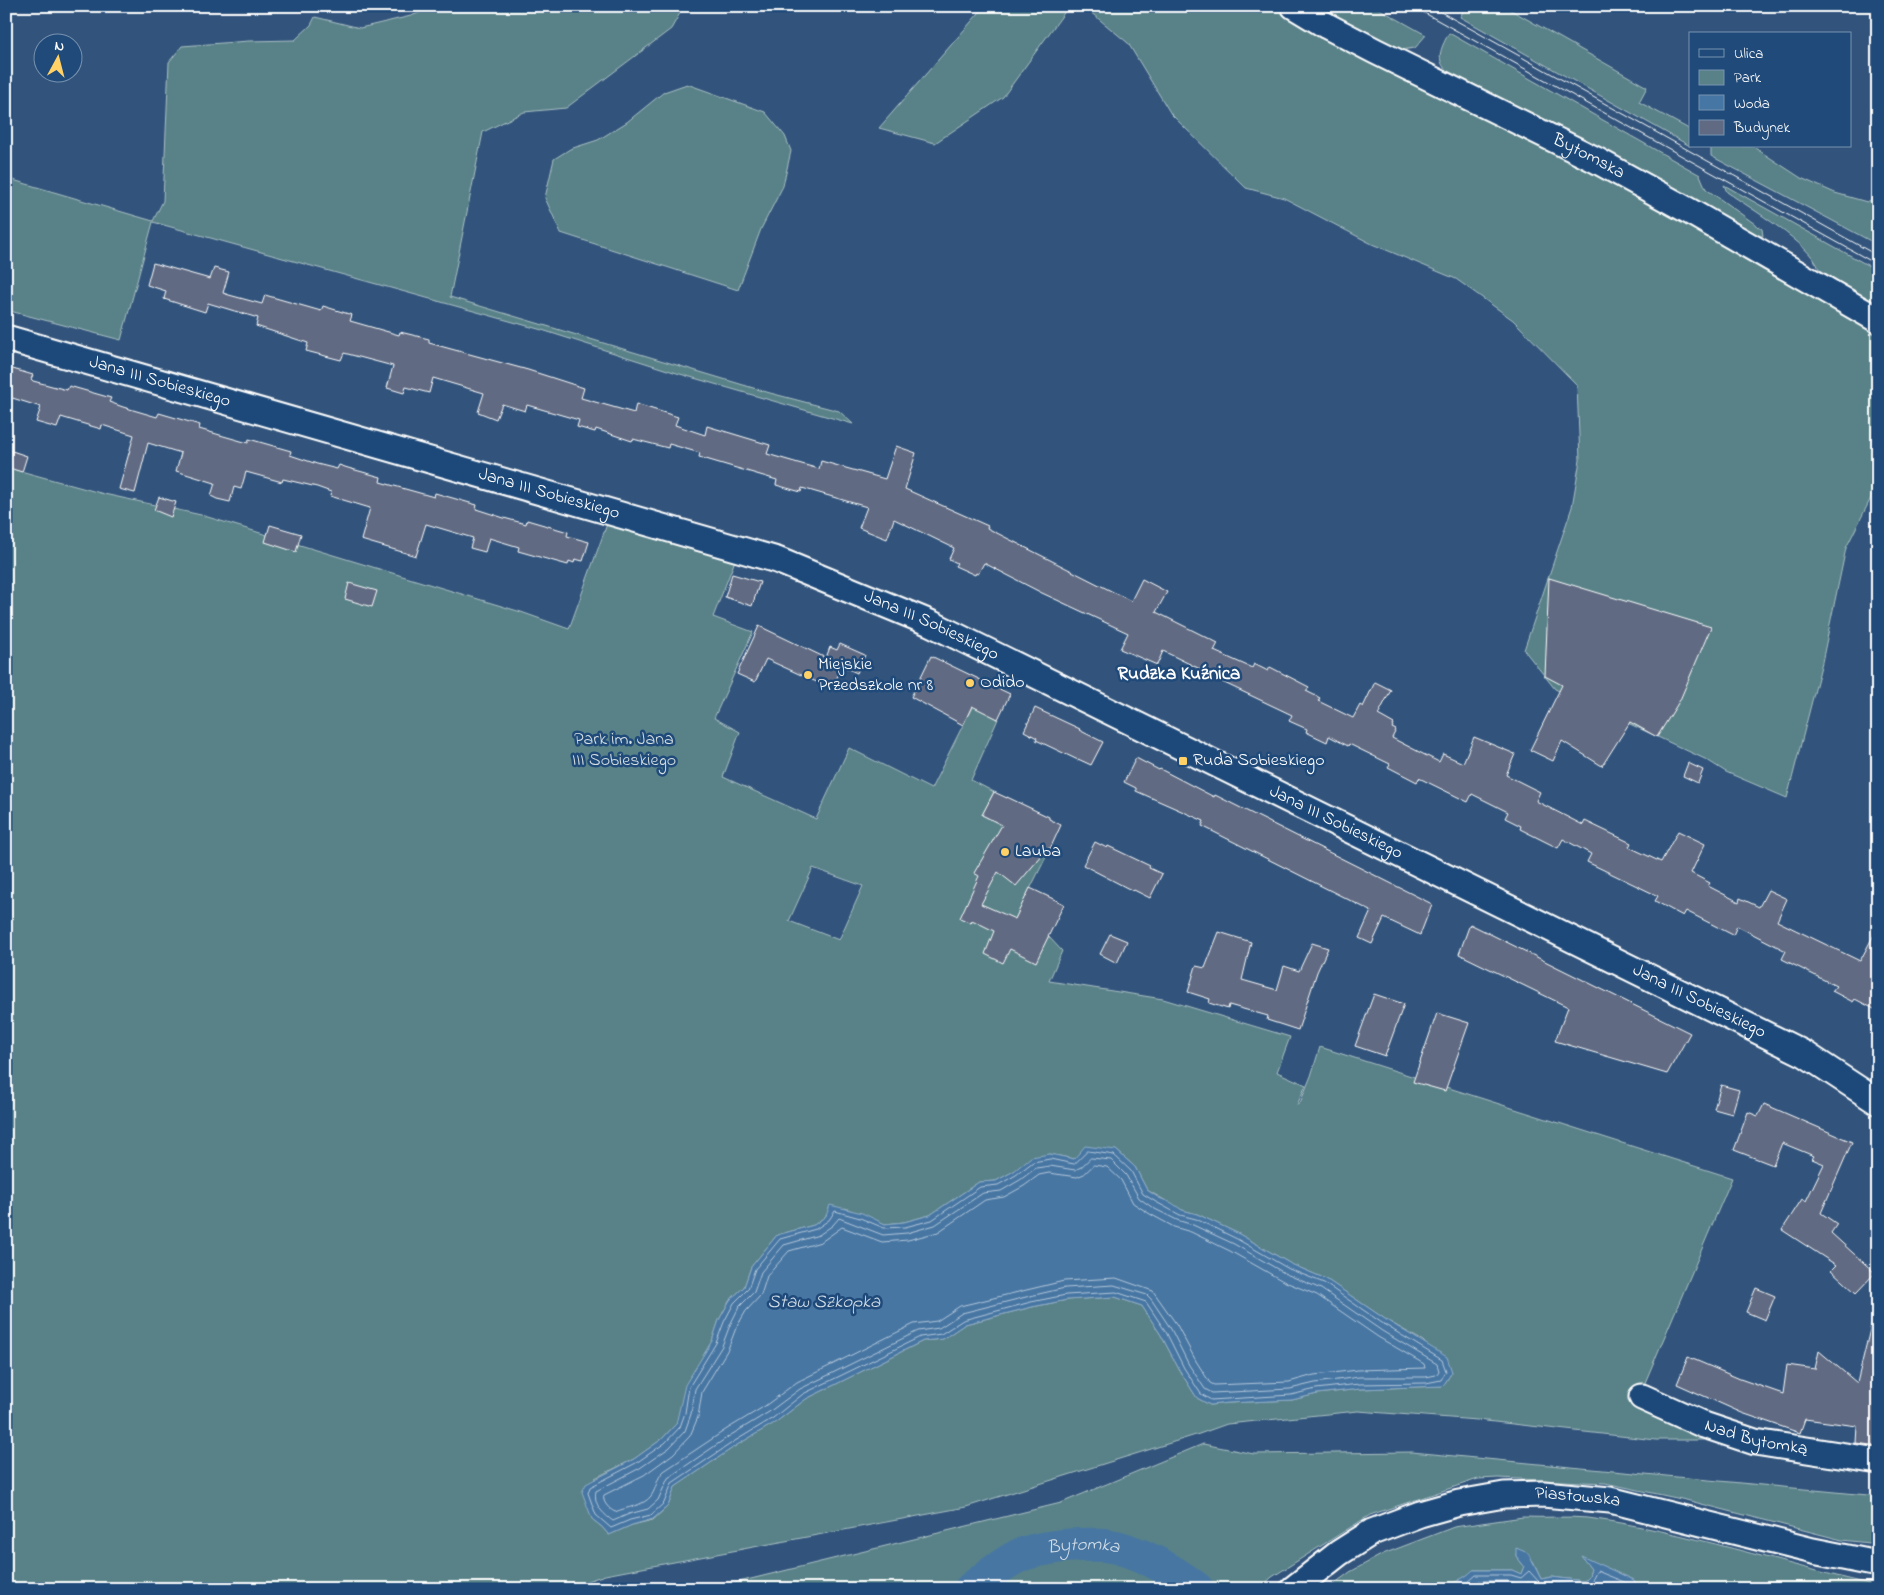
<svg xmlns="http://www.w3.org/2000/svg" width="1884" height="1595" font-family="'Indie Flower',sans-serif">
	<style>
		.green { fill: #588288; stroke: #acc0c4; fill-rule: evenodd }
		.water { fill: #4676a3; stroke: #90adc8 }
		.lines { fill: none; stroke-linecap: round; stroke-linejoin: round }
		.shore { stroke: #b5c8da; stroke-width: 1 }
		.river { stroke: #4676a3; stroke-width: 34 }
		.building { fill: #606a82; stroke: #fff }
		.minor-casing { stroke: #fff; stroke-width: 29 }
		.minor { stroke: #1f4a7a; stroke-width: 25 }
		.tram { stroke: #fff; stroke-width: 1 }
		.poi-dot { fill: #ffd166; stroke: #1f4a7a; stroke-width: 2 }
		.labels { text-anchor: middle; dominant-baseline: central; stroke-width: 5; stroke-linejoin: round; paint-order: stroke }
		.street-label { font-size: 18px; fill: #fff; stroke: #1f4a7a }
		.poi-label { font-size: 18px; fill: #fff; stroke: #1f4a7a; text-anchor: start }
		.park-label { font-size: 18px; fill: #d5e0e1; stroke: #1f4a7a }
		.neighbourhood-label { font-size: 19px; font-weight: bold; fill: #fff; stroke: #1f4a7a }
		.water-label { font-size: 19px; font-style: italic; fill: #d1dde8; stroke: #1f4a7a }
	</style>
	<rect width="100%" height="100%" fill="#32547c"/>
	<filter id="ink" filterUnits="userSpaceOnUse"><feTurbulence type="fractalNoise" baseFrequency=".02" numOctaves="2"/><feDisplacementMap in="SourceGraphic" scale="10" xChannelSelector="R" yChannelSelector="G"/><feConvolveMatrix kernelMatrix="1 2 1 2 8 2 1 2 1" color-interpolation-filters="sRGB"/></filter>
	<g filter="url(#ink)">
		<g class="green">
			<polygon points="436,6 684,6 671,29 566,108 524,112 483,132 450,297 770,393 839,411 853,424 680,374 542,330 153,222 121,340 6,310 6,178 153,221 163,201 169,62 182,46 249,41 295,40 311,25 315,17 360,28 411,16"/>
			<polygon points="985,6 1069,6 1003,97 935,143 879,128"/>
			<polygon points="1083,6 1269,6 1404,78 1611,177 1878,331 1878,484 1846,548 1822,662 1787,798 1726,772 1707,760 1555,689 1524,650 1572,507 1580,460 1577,385 1513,320 1456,279 1372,244 1284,198 1246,188 1171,114 1128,43"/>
			<polygon points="1317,6 1374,6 1426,35 1415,48 1401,50"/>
			<polygon points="1466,6 1509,6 1509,9 1647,87 1639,102 1687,128 1690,131 1690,146 1460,17"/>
			<path d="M1449 33 1700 175 1706 189 1762 229 1763 236H1758L1642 170 1446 70C1435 58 1442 46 1449 33Z"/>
			<polygon points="687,84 765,112 785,136 791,151 783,186 761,229 738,290 561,233 545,198 554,159 570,149 598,140 627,122 664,92"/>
			<polygon points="1711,146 1752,146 1801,178 1835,193 1867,202 1878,196 1878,245 1711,156"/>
			<path d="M1724 185 1878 271V306L1819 269C1811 244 1750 208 1727 192Z"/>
			<path d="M6 467 104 494 201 515 521 612 569 629 607 524 712 555 736 558 713 617 753 632 714 718 740 732 723 777 816 819 849 748 931 789 973 705 998 719 971 780 994 792 982 815 1050 849 1002 945 1048 936 1062 951 1049 981 1163 999 1290 1037 1277 1072 1306 1085 1297 1105 1300 1103 1311 1076 1320 1047 1732 1178 1644 1385 1723 1440H1656L1477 1420 1358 1411 1227 1424 1199 1434 966 1507 605 1575 563 1589H6ZM813 868 863 886 839 940 789 921ZM1116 1150 1135 1167 1147 1190 1182 1210 1197 1214 1239 1234 1291 1264 1326 1279 1388 1321 1423 1341 1452 1372 1443 1386 1360 1389 1317 1394 1292 1400 1228 1403 1210 1405 1197 1398 1180 1371 1161 1335 1142 1306 1115 1297 1067 1300 1032 1307 965 1324 943 1339 923 1341 806 1399 776 1422 737 1445 675 1487 668 1506 653 1520 632 1525 609 1535 602 1527 592 1519 595 1478 634 1459 662 1439 676 1424 701 1360 712 1341 719 1320 730 1300 744 1287 751 1267 777 1235 814 1225 826 1216 845 1208 885 1224 904 1222 930 1215 979 1182 996 1181 1014 1171 1050 1154 1074 1159Z"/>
			<polygon points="1203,1444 1254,1454 1412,1452 1878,1496 1878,1544 1842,1540 1686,1500 1605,1483 1498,1478 1478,1479 1370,1515 1272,1577 1259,1589 710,1589 1061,1503"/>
			<path d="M1523 1517C1544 1518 1566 1516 1588 1518 1686 1531 1781 1564 1878 1586V1589H1648L1645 1585H1636L1634 1580 1582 1557 1591 1569 1589 1576 1584 1581 1552 1577 1541 1579 1533 1562 1517 1548 1516 1556 1524 1566 1521 1574 1512 1570H1474C1464 1579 1454 1582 1444 1589H1327L1350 1572 1383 1554 1454 1527Z"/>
		</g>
		<g class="water">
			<polygon points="1085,1146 1116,1150 1135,1167 1147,1190 1159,1198 1172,1203 1182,1210 1197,1214 1239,1234 1291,1264 1326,1279 1388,1321 1447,1357 1452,1372 1443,1386 1360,1389 1317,1394 1292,1400 1228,1403 1210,1405 1197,1398 1180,1371 1161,1335 1142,1306 1115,1297 1067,1300 1032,1307 965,1324 943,1339 923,1341 806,1399 776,1422 737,1445 675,1487 668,1506 653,1519 632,1525 609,1535 602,1527 592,1519 582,1492 586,1484 634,1459 662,1439 676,1424 685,1385 712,1341 719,1320 730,1300 744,1287 751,1267 777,1235 814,1225 826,1216 830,1205 862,1213 885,1224 904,1222 930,1215 979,1182 996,1181 1014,1171 1031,1157 1050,1154 1074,1159"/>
			<path d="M1516 1548 1528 1553 1541 1579 1552 1577 1584 1581 1589 1576 1591 1569 1581 1556 1634 1580 1636 1585H1645L1648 1589H1444C1454 1582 1464 1579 1473 1570H1512L1521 1574 1524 1566 1516 1556Z"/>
		</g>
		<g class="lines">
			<g class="shore">
				<polygon points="1088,1151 1114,1155 1131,1171 1143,1194 1156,1202 1180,1215 1196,1219 1237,1239 1289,1269 1324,1283 1385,1325 1442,1360 1446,1371 1441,1380 1426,1383 1359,1384 1316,1389 1291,1395 1211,1400 1201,1394 1184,1368 1166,1332 1146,1302 1116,1292 1066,1295 1031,1302 963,1320 941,1334 920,1337 803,1394 773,1418 735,1441 672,1483 664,1503 651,1515 630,1520 611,1528 596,1515 588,1493 590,1487 636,1463 665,1443 680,1427 685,1413 689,1387 716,1343 724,1322 734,1303 748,1289 755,1269 780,1239 816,1229 829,1220 835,1211 860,1218 884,1228 905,1227 932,1220 980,1187 998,1185 1016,1175 1033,1162 1050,1159 1074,1164"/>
				<path d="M1091 1158 1111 1160 1126 1175 1139 1198 1153 1208 1177 1220 1193 1225 1234 1244 1286 1274 1321 1289 1382 1331 1437 1364 1439 1371 1436 1375 1426 1377H1359L1315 1383 1290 1389 1212 1393 1205 1389 1189 1365 1171 1329 1151 1299 1147 1295 1114 1285 1065 1288 1030 1296 962 1313 939 1328 918 1331 800 1389 769 1412 731 1435 668 1478 658 1500 648 1509 629 1514 613 1521C603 1514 593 1504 596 1491L640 1468 669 1448 685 1431 691 1414 695 1389 722 1346 730 1325 739 1307 754 1292 761 1272 784 1245 819 1235 833 1225 839 1218 883 1235 907 1233 935 1225 983 1193 1001 1191 1020 1180 1036 1168 1050 1166 1075 1170 1081 1167Z"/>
				<path d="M1094 1165 1107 1167 1121 1180 1133 1203 1150 1214 1174 1227 1191 1232 1230 1251 1283 1281 1317 1295 1378 1337 1424 1364 1425 1368 1358 1370 1314 1375 1289 1382 1214 1385 1210 1383 1196 1361 1177 1325 1153 1291 1116 1278 1064 1281 960 1306 937 1321 914 1324 797 1382 765 1406 727 1429 664 1471C656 1478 657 1488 651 1496 644 1506 626 1507 615 1512 609 1509 602 1502 604 1495L644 1475 673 1454 690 1436 698 1417 702 1392 728 1349 736 1328 746 1311 761 1295 767 1276 789 1251 821 1242 842 1227 882 1242 908 1240 938 1232 985 1200 1004 1197 1024 1186 1039 1175 1049 1173 1077 1177 1084 1174Z"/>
				<polyline points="1452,1589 1467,1583 1476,1575 1511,1575 1521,1578 1529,1571 1540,1583 1552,1583 1585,1586 1592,1580 1597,1571 1629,1584 1633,1589"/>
				<polyline points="1469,1589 1479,1581 1509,1581 1520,1585 1529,1582 1536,1589"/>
			</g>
			<path class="river" id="s1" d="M971 1589C986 1577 1001 1565 1018 1556 1032 1550 1048 1548 1063 1546 1076 1545 1091 1544 1105 1545 1135 1549 1173 1570 1197 1589"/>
		</g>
		<g class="building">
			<polygon points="153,263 210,279 214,268 229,272 223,293 229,295 262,304 265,295 321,311 323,306 352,315 350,321 399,335 400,332 429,339 429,343 528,370 584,388 581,398 634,413 636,404 678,417 675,425 705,435 707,426 770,445 767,454 819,469 821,461 885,479 896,446 916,453 905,489 988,526 987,528 1131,601 1142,579 1167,592 1156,612 1218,643 1214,651 1252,668 1254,664 1268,671 1270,667 1309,687 1306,691 1320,698 1318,701 1353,718 1360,705 1363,707 1375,682 1391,690 1378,715 1394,724 1392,728 1396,730 1392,738 1423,754 1439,762 1443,754 1463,763 1474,737 1515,754 1506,775 1540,792 1536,801 1583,825 1585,821 1631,843 1629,847 1661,862 1678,831 1705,844 1691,873 1710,883 1708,886 1739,902 1740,898 1759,907 1768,890 1787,899 1777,921 1860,961 1878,927 1878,1011 1855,999 1853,1002 1832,991 1836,986 1782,959 1786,951 1737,926 1733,935 1686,911 1683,916 1655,901 1658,896 1587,862 1591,854 1563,839 1558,848 1520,829 1521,826 1505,818 1508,812 1472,794 1468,802 1419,778 1417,782 1388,767 1390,764 1349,744 1348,746 1329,736 1327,742 1306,732 1307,729 1289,721 1292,715 1199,671 1200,669 1163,651 1157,665 1120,649 1128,633 1042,593 984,563 978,574 976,573 975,575 955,566 957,563 949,559 954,548 894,519 887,539 859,528 867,507 802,488 801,492 776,485 777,480 699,457 700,453 669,444 668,448 633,439 632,441 596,429 595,432 577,427 579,420 527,405 525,411 502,404 496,419 478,412 484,393 433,378 429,393 406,387 404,393 387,388 393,366 344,353 341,360 306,351 308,343 256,326 258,318 208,303 205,312 164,299 166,291 147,285"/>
			<polygon points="6,367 33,375 31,379 33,381 67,390 69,386 111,398 109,402 123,407 157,417 159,413 200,425 199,429 248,443 249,439 291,451 290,455 317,464 337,469 339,465 348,468 381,477 380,482 434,497 435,493 477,505 476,509 504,518 526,524 527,520 568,532 567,536 589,542 583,561 575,559 574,563 569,561 568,565 518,551 519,547 489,538 485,552 470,548 473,538 426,524 416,556 361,540 370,508 330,496 331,492 317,487 283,479 282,482 246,472 241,489 234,487 230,502 217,499 211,496 215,483 176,471 181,453 148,443 135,493 119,489 134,435 102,425 101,429 61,417 57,428 36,422 41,407 6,396"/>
			<polygon points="9,450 27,456 22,472 6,467"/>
			<polygon points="159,497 176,502 171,517 154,510"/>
			<polygon points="270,525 301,534 296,552 265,542"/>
			<polygon points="732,574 760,582 752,606 725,597"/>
			<polygon points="1549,578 1711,627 1680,700 1657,737 1630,722 1602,766 1562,741 1553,761 1530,750 1562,685 1545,676"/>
			<polygon points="349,583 377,591 372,607 345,599"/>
			<polygon points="759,626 826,658 830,647 837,650 840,644 865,655 857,673 842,666 832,689 766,659 755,682 737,674"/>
			<polygon points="931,656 1010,694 998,719 972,706 963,725 911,697"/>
			<polygon points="1035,708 1080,729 1079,730 1103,742 1091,765 1078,759 1078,760 1036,740 1037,738 1024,731"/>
			<polygon points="1136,758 1159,770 1160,769 1214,797 1215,795 1432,904 1420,935 1384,918 1372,944 1359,938 1371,911 1202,826 1204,821 1136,791 1136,788 1124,782"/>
			<polygon points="1688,763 1703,770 1698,783 1683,776"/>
			<polygon points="994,792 1007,798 1007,797 1049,817 1049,819 1061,825 1050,849 1048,848 1016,886 998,872 981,904 1015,919 1030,888 1064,904 1036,962 1010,949 1003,963 985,954 994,931 972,920 971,923 960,918 979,876 974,873 1002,825 982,815"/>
			<polygon points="1095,842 1107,848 1108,846 1150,866 1149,868 1162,874 1150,898 1134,890 1133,891 1083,865"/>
			<polygon points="1470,924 1690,1033 1667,1074 1555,1041 1568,1007 1459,954"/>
			<polygon points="1219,932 1251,942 1242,980 1277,990 1284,966 1299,971 1312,943 1328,948 1317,972 1298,1030 1267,1020 1268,1016 1229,1005 1228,1009 1209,1003 1210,999 1188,992 1196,966 1205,968"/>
			<polygon points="1110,934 1127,941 1117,963 1100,954"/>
			<polygon points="1374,994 1404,1004 1385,1056 1355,1046"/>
			<polygon points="1437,1013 1469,1023 1445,1091 1413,1082"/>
			<polygon points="1721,1085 1739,1090 1732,1114 1714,1109"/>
			<polygon points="1764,1104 1852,1142 1821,1213 1837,1224 1831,1233 1875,1273 1856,1293 1831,1270 1836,1265 1782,1230 1802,1199 1806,1201 1824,1164 1812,1159 1814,1156 1782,1143 1773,1165 1734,1150 1748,1112 1758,1116"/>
			<polygon points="1756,1288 1775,1296 1765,1320 1746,1312"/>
			<polygon points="1872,1321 1878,1322 1878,1446 1856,1443 1857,1426 1805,1419 1800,1433 1742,1413 1677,1384 1688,1357 1740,1379 1783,1394 1787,1365 1815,1369 1819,1351 1857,1383"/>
		</g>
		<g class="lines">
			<g class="minor-casing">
				<g id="minor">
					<path id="s2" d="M1294 6 1327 26 1375 51 1596 160 1689 211 1878 320"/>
					<path id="s3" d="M6 338 777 560 930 623 1805 1054 1878 1102"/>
					<path id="s4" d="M1642 1397 1704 1425 1755 1442 1878 1461"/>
					<path id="s5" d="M1293 1589 1339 1553 1372 1532 1420 1514 1459 1503 1504 1495 1543 1494 1610 1500 1813 1551 1878 1564"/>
				</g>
			</g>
			<use href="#minor" class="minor"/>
			<g class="tram">
				<polyline points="1412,6 1878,265"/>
				<polyline points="1430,6 1878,256"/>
			</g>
		</g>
	</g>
	<g class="poi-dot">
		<circle cx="808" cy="675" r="5"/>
		<circle cx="970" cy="683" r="5"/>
		<rect x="1178" y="756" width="10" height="10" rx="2.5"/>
		<circle cx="1005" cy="852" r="5"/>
	</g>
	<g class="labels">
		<g class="street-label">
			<text stroke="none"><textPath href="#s2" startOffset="331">Bytomska</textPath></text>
			<text stroke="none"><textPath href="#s3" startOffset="160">Jana III Sobieskiego</textPath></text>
			<text stroke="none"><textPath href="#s3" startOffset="565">Jana III Sobieskiego</textPath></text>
			<text stroke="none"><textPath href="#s3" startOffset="970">Jana III Sobieskiego</textPath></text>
			<text stroke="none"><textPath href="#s3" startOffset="1420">Jana III Sobieskiego</textPath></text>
			<text stroke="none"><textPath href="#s3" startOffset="1825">Jana III Sobieskiego</textPath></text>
			<text stroke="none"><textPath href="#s4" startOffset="122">Nad Bytomką</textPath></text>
			<text stroke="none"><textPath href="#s5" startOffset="309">Piastowska</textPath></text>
		</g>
		<g class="poi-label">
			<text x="818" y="665">Miejskie<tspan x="818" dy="21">Przedszkole nr 8</tspan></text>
			<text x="980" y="683">Odido</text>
			<text x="1193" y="761">Ruda Sobieskiego</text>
			<text x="1015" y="852">Lauba</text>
		</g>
		<g class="park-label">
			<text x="624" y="740">Park im. Jana<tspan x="624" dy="21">III Sobieskiego</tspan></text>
		</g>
		<g class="neighbourhood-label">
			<text x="1179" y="674">Rudzka Kuźnica</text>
		</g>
		<g class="water-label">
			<text x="824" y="1302">Staw Szkopka</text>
			<text stroke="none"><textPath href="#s1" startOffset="124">Bytomka</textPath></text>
		</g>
	</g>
	<rect width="1884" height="1595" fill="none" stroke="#1f4a7a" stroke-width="25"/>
	<rect x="12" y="12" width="1859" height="1570" fill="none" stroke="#fff" stroke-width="2" filter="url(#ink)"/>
	<rect x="1689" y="32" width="162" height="115" fill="#1f4a7a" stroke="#7992af"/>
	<rect x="1699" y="49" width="25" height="8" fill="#1f4a7a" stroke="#7992af"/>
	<text x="1734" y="58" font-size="15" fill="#ffffff">Ulica</text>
	<rect x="1699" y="70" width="25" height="15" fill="#588288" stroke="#7992af"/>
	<text x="1734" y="82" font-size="15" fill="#ffffff">Park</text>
	<rect x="1699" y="95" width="25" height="15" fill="#4676a3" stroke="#7992af"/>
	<text x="1734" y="108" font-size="15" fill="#ffffff">Woda</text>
	<rect x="1699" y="120" width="25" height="15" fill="#606a82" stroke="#7992af"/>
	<text x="1734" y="132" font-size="15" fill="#ffffff">Budynek</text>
	<g transform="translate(58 58) rotate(7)"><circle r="24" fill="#1f4a7a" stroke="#7992af"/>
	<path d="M0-4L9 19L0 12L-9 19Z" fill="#ffd166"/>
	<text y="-8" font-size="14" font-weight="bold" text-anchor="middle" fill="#ffffff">N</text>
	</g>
</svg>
